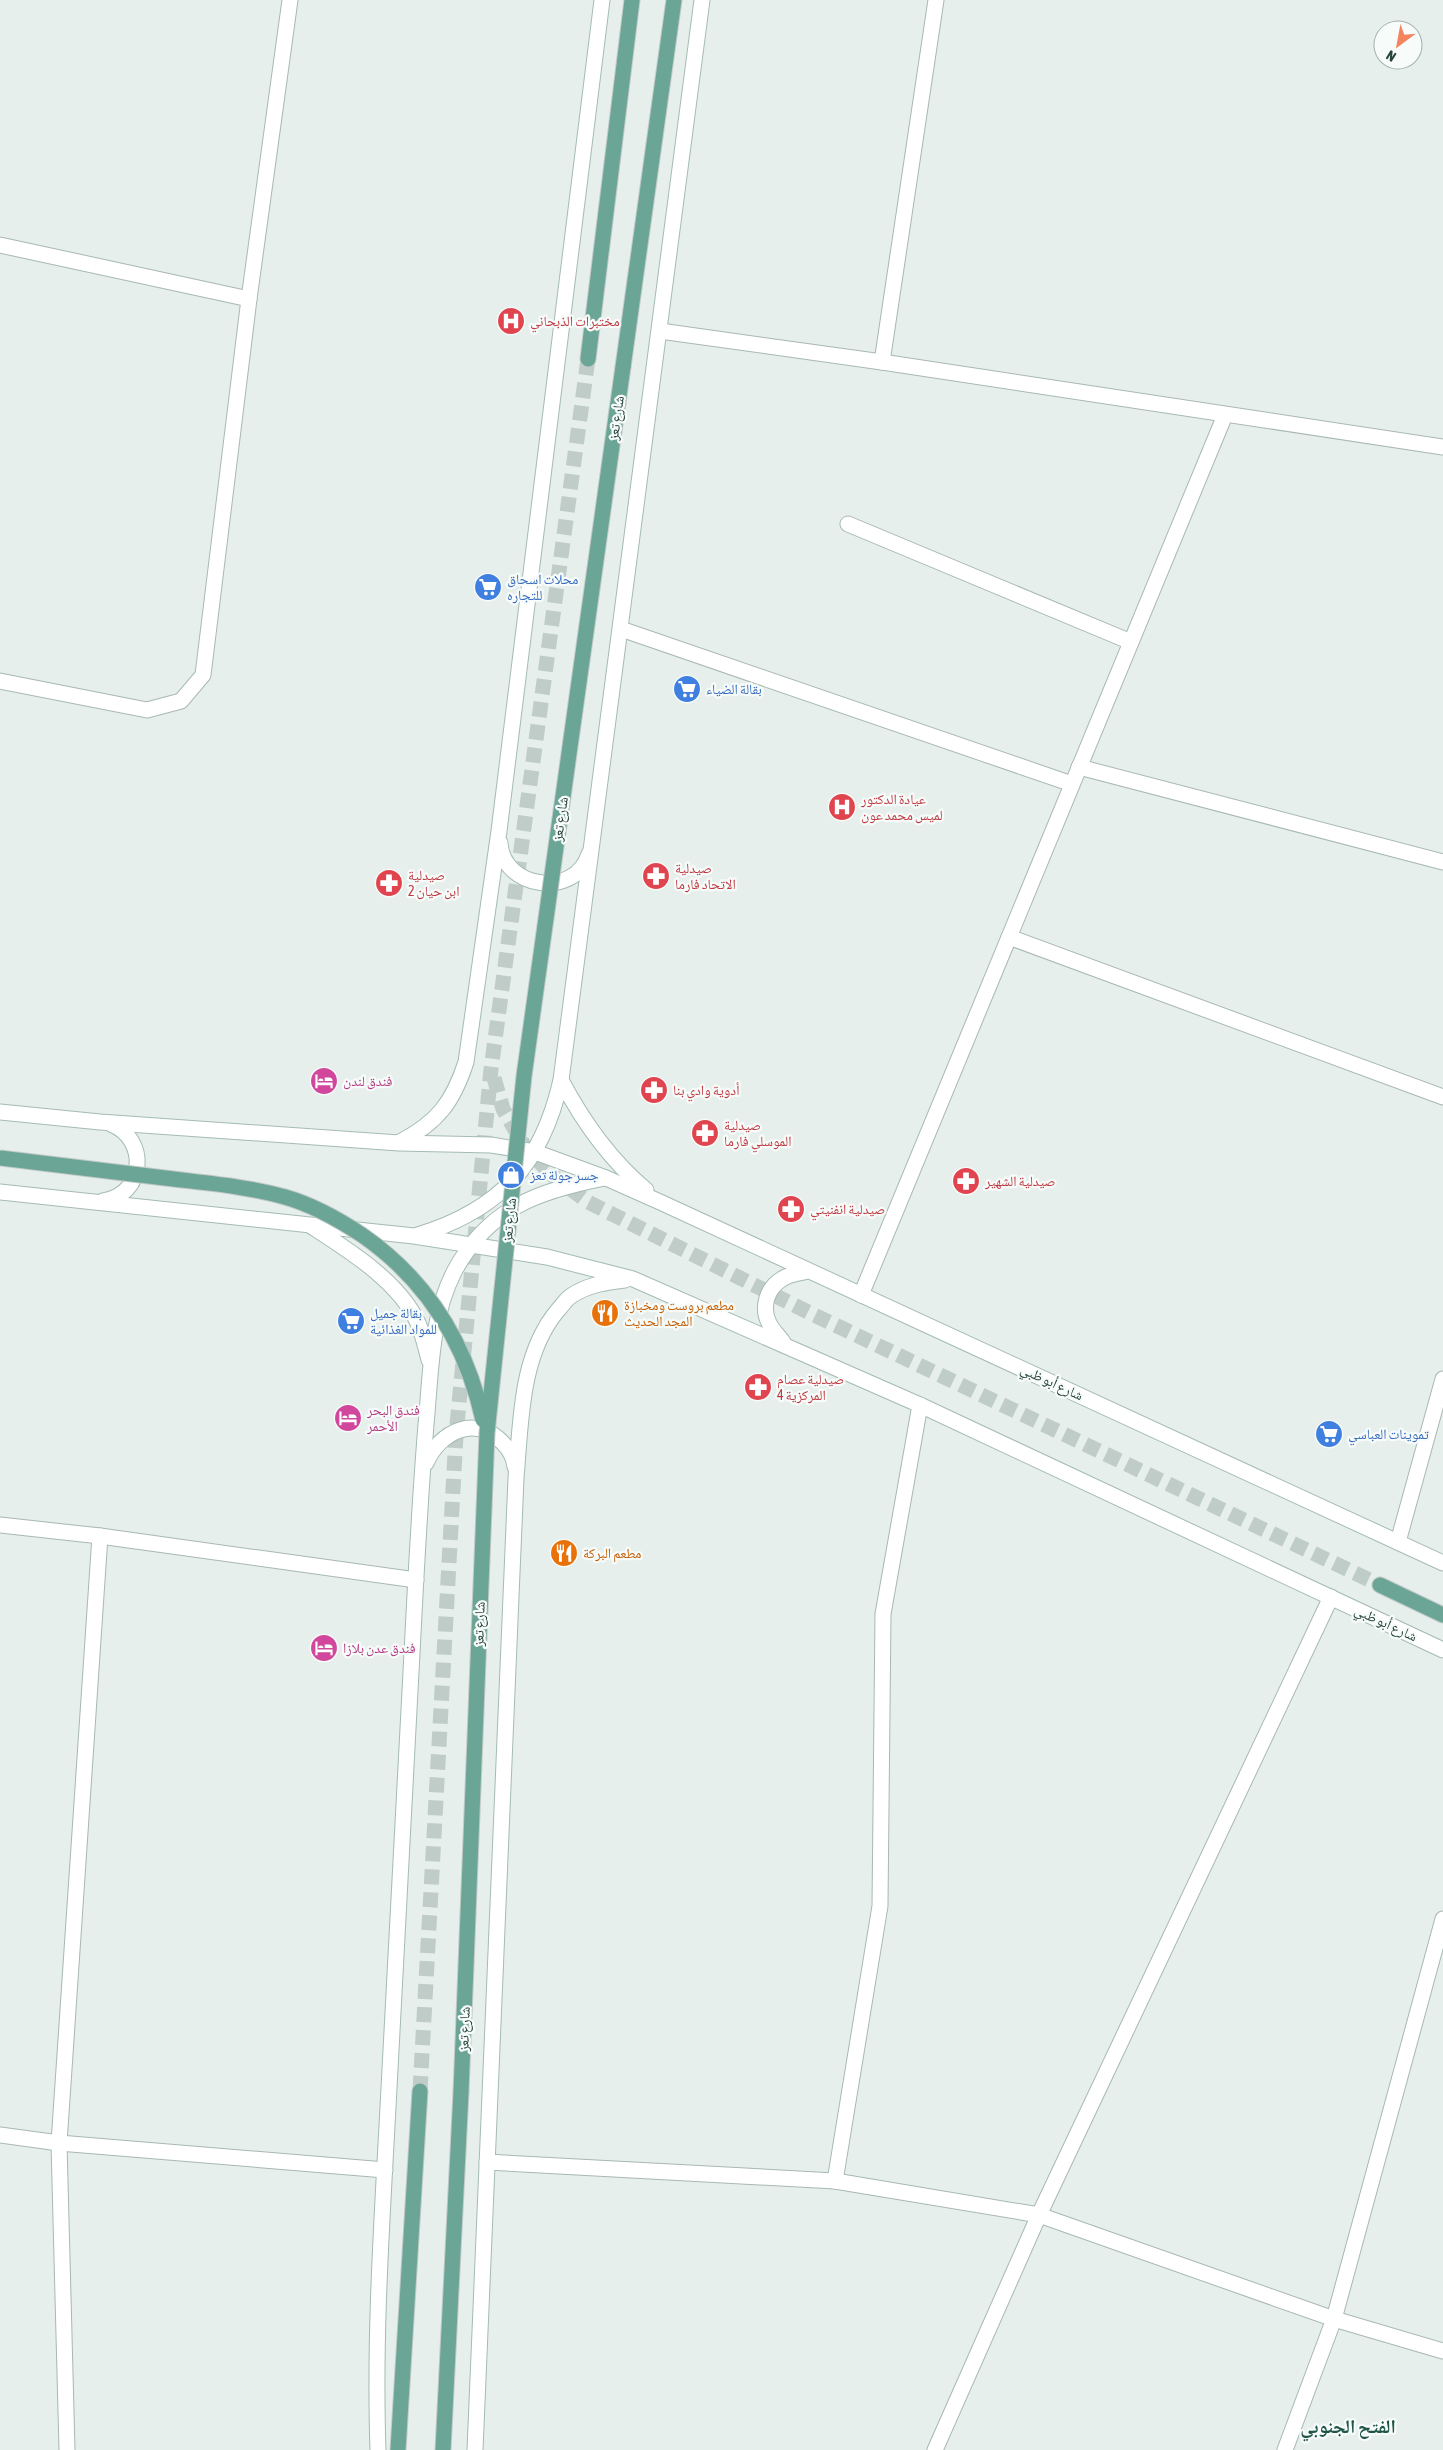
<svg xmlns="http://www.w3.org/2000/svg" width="1443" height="2450" font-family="'Asap Condensed','Noto Naskh Arabic',sans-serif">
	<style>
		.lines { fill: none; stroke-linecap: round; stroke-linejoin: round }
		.primary-tunnel { stroke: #bfccc8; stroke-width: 15; stroke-dasharray: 15 8; stroke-linecap: butt }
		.street-casing { stroke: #a8b8b2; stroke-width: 17 }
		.secondary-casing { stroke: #a4bbb3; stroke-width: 17 }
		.primary-casing { stroke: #c2cac8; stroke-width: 17 }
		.street { stroke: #fff; stroke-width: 15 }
		.secondary { stroke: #fff; stroke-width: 15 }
		.primary { stroke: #6aa596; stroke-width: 15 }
		.primary-bridge-casing { stroke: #c2cac8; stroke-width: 17; stroke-linecap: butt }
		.primary-bridge { stroke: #6aa596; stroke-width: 15 }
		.labels { text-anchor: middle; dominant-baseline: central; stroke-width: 4.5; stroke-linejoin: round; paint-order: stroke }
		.health-label { font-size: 14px; fill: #be3a42; stroke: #f7fbf9; text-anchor: start }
		.street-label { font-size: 14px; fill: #24423a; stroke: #f7fbf9 }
		.shop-label { font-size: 14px; fill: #366cbe; stroke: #f7fbf9; text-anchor: start }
		.hotel-label { font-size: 14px; fill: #b23c85; stroke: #f7fbf9; text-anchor: start }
		.food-label { font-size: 14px; fill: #c56008; stroke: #f7fbf9; text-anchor: start }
		.district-label { font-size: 19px; font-weight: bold; fill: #1f5548; stroke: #f7fbf9 }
	</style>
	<rect width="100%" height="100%" fill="#e6efeb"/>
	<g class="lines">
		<g class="primary-tunnel">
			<polyline points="494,1078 503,1109 525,1147 552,1175 588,1202 810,1313 1380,1585"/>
			<polyline points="420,2091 456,1435 491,1069 588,359"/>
		</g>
		<g class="street-casing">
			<g id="street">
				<polyline points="0,245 249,299"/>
				<polyline points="660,331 882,362 1443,447"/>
				<polyline points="882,362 936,0"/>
				<polyline points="848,524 1131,642"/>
				<polyline points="621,629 1072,784"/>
				<polyline points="0,681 147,710 181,701 203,675 249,299 290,0"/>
				<polyline points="1079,767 1443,862"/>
				<polyline points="1009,937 1443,1097"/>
				<polyline points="861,1295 1225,415"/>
				<polyline points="0,1525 100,1536 416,1580"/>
				<polyline points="1398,1542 1443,1379"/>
				<polyline points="0,2135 59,2143 385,2170"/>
				<polyline points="487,2162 835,2181 1039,2215 1334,2319 1443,2351"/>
				<polyline points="835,2181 880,1906 883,1614 920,1405"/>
				<polyline points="67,2450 59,2143 100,1536"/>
				<polyline points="935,2450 1039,2215 1331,1597"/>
				<polyline points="1285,2450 1334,2319 1443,1919"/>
			</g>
		</g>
		<g class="secondary-casing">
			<g id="secondary">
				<path d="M500 843C503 889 575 899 589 854"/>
				<path d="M561 1080C583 1122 609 1159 646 1190"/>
				<polyline points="0,1112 100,1122 399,1143 491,1145 535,1152 606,1178 660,1202 1443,1563"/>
				<path d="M400 1142C438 1122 453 1102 466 1062L499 831 602 0"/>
				<polyline points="0,1192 414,1236 547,1257 633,1279 920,1405 1443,1650"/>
				<path d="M103 1201C145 1195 149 1139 111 1124"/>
				<path d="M311 1226C348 1250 399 1281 418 1323 423 1335 426 1348 429 1360"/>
				<path d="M418 1235C500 1210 542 1164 561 1080L702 0"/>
				<path d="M783 1342C779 1336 772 1330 769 1323 761 1307 767 1288 782 1279 789 1274 800 1273 808 1271"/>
				<path d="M426 1463C440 1431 476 1414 503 1443 509 1449 514 1458 515 1467"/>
				<path d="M378 2450C374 2335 382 2221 388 2107 396 1955 404 1804 412 1653 416 1573 420 1493 427 1413 431 1366 432 1315 454 1272 488 1208 538 1191 605 1178"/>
				<path d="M475 2450 516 1478C521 1422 520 1355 558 1310 562 1306 566 1299 571 1296 587 1285 606 1282 625 1280"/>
			</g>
		</g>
		<g class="primary-casing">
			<g id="primary">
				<polyline points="588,359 632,0"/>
				<polyline points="623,367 674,0"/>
				<polyline points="1380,1585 1443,1615"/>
				<polyline points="398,2450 420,2091"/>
				<polyline points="443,2450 461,2092"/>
			</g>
		</g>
		<use href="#street" class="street"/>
		<use href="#secondary" class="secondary"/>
		<use href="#primary" class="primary"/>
		<g class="primary-bridge-casing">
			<g id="primary-bridge">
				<path d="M0 1158C55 1165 110 1171 165 1178 205 1183 246 1186 285 1197 313 1205 338 1219 362 1235 427 1280 466 1343 483 1420"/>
				<polyline points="461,2092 487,1433 524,1076 623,367"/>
			</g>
		</g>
		<use href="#primary-bridge" class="primary-bridge"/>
	</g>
	<defs>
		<g id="hospital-disc" transform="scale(1.4375)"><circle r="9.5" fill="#e0444e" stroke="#f7fbf9"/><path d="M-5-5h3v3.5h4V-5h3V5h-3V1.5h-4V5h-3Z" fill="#fff"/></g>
		<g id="supermarket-disc" transform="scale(1.4375)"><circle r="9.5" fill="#3f7fe0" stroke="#f7fbf9"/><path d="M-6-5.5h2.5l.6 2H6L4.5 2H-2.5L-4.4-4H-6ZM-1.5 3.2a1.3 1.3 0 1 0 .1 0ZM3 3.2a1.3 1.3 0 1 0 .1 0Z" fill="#fff"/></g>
		<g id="pharmacy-disc" transform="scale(1.4375)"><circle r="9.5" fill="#e0444e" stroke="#f7fbf9"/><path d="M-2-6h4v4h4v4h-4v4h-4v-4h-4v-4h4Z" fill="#fff"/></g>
		<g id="hotel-disc" transform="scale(1.4375)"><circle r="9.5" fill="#d1479c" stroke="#f7fbf9"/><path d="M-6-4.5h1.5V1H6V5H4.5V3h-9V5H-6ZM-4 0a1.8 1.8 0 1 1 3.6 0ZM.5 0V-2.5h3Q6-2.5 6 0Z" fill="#fff"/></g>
		<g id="shop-disc" transform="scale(1.4375)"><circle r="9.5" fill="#3f7fe0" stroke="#f7fbf9"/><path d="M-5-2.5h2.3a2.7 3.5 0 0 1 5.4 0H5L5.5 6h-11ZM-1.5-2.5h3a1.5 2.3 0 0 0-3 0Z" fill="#fff"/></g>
		<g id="restaurant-disc" transform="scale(1.4375)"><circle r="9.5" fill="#e8710a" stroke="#f7fbf9"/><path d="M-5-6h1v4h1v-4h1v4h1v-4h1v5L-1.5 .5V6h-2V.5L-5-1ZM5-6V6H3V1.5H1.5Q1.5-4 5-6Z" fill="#fff"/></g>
	</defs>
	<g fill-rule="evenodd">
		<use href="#hospital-disc" x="511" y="321"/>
		<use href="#supermarket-disc" x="488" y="587"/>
		<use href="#supermarket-disc" x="687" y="689"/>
		<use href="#hospital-disc" x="842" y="807"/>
		<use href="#pharmacy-disc" x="656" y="876"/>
		<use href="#pharmacy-disc" x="389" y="883"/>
		<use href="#hotel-disc" x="324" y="1081"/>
		<use href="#pharmacy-disc" x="654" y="1090"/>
		<use href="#pharmacy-disc" x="705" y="1133"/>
		<use href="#shop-disc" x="511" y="1175"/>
		<use href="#pharmacy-disc" x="966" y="1181"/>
		<use href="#pharmacy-disc" x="791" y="1209"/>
		<use href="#restaurant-disc" x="605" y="1313"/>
		<use href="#supermarket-disc" x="351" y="1321"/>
		<use href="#pharmacy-disc" x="758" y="1387"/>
		<use href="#hotel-disc" x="348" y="1418"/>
		<use href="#supermarket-disc" x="1329" y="1434"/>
		<use href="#restaurant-disc" x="564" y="1553"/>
		<use href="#hotel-disc" x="324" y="1648"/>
	</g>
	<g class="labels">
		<g class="health-label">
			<text x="530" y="321">مختبرات الذبحاني</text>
			<text x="861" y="799">عيادة الدكتور<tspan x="861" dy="16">لميس محمد عون</tspan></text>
			<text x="675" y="868">صيدلية<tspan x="675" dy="16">الاتحاد فارما</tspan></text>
			<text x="408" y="875">صيدلية<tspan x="408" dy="16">ابن حيان 2</tspan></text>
			<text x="673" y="1090">أدوية وادي بنا</text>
			<text x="724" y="1125">صيدلية<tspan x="724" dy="16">الموسلي فارما</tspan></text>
			<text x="985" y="1181">صيدلية الشهير</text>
			<text x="810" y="1209">صيدلية انفنيتي</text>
			<text x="777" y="1379">صيدلية عصام<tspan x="777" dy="16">المركزية 4</tspan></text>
		</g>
		<g class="street-label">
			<text transform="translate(616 418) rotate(-82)">شارع تعز</text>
			<text transform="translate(560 819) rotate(-82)">شارع تعز</text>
			<text transform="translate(509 1220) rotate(-84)">شارع تعز</text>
			<text transform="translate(1052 1382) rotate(25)">شارع أبو ظبي</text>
			<text transform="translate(1386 1623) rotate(25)">شارع أبو ظبي</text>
			<text transform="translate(479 1624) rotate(-88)">شارع تعز</text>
			<text transform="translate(464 2029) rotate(-88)">شارع تعز</text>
		</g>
		<g class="shop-label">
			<text x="507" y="579">محلات اسحاق<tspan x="507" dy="16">للتجاره</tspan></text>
			<text x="706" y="689">بقالة الضياء</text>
			<text x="530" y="1175">جسر جولة تعز</text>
			<text x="370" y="1313">بقالة جميل<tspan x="370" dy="16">للمواد الغذائية</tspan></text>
			<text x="1348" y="1434">تموينات العباسي</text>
		</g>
		<g class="hotel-label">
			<text x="343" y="1081">فندق لندن</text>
			<text x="367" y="1410">فندق البحر<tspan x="367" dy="16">الأحمر</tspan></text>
			<text x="343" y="1648">فندق عدن بلازا</text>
		</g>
		<g class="food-label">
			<text x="624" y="1305">مطعم بروست ومخبازة<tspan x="624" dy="16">المجد الحديث</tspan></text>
			<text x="583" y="1553">مطعم البركة</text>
		</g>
		<g class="district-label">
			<text x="1348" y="2426">الفتح الجنوبي</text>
		</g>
	</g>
	<g transform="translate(1398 45) rotate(212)"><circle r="24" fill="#f7fbf9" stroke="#a3b1ad"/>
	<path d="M0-4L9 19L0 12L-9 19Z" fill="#f4845f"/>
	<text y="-8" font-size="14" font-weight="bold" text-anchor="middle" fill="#24423a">N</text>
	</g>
</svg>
